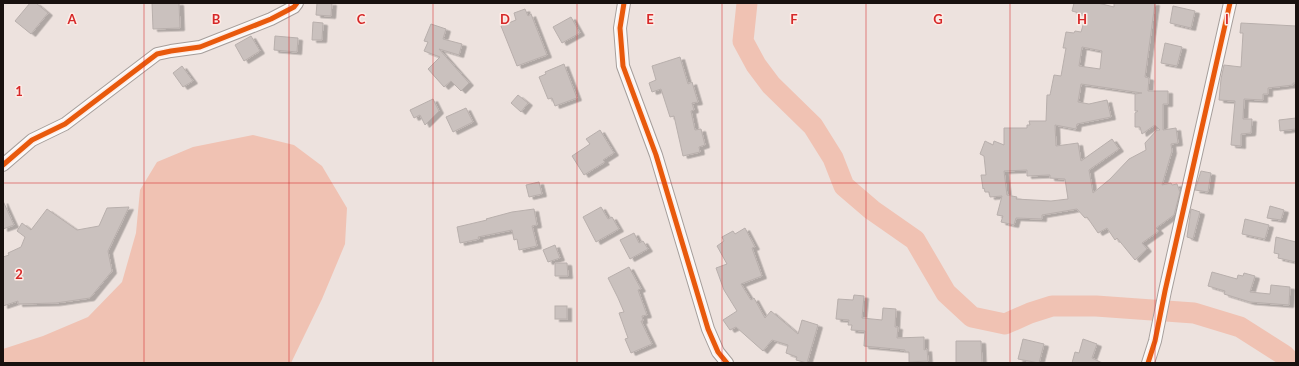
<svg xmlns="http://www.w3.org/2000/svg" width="1299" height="366" font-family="Lato,sans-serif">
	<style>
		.water { fill: #f0c2b3 }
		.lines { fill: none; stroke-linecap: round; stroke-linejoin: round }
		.river { stroke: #f0c2b3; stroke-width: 21 }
		.building { fill: #cac1be; stroke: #b8afac; fill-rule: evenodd; filter: url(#shadow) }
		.minor-casing { stroke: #a69e9b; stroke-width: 14 }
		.minor { stroke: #fcfbfa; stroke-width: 12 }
		.cycleway-casing { stroke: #fdece7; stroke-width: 8 }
		.cycleway { stroke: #e8590c; stroke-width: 5 }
		.grid { fill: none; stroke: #d62828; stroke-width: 1; stroke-opacity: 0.55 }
		.grid-label { font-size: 13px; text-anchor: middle; font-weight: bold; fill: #d62828; stroke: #fdece7; stroke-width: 3; stroke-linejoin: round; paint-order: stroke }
	</style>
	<defs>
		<filter id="shadow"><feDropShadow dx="4.5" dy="2.5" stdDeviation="0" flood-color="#0004"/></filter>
	</defs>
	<rect width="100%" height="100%" fill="#ede2de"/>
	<polygon class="water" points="253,135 294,145 322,166 347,208 345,244 322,299 291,363 3,363 3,349 43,336 88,317 122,282 136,233 140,190 157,162 193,147"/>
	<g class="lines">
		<polyline class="river" points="747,3 743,41 756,65 771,85 813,126 833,158 844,186 872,210 915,240 946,293 972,317 1005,324 1030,313 1052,306 1096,306 1194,313 1240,327 1284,355 1292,363"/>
	</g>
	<g class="building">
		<polygon points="30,3 36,3 48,13 31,34 15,21"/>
		<polygon points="152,3 179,3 180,28 153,29"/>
		<polygon points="317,3 332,3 331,16 316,15"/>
		<path d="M1074 3H1098L1114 7V3H1155L1145 77 1149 78 1148 91H1168V104H1163V130L1176 128 1178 143 1171 144 1172 151 1162 185 1171 183 1172 185 1177 184 1180 192 1174 215 1156 228 1159 231 1142 243 1147 249 1135 260 1117 238 1115 240 1107 228 1098 233 1087 217 1085 218 1077 209 1042 215V219L1016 218 1014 225 1001 222 1003 216 997 215 1002 196 990 197 989 192H985L984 188 983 189 981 175H986L984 156 980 154 985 141 993 145 994 141 1004 145V128H1027V125H1030L1029 121H1046L1047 95H1050L1054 75 1061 76 1066 48H1063L1066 32 1074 33 1075 31 1081 32 1086 15 1072 11ZM1082 47 1102 51 1100 69 1079 66ZM1081 84 1142 93 1135 94V111H1138L1135 113V127H1140L1142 134 1155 125 1160 130H1157L1145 143 1146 150 1129 159 1110 179 1093 193 1089 170 1119 149 1112 139 1081 161 1078 143 1056 146 1055 125 1076 129 1077 124 1111 117 1107 100 1089 104 1078 102ZM1027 170V176L1050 175V178L1065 179 1068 199 1051 201 1016 199 1017 197 1007 195 1004 171Z"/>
		<polygon points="1173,6 1195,11 1191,28 1170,23"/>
		<polygon points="525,9 528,16 531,14 547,55 517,66 501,26 516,20 514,13"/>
		<polygon points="571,17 580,33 562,43 553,27"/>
		<polygon points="313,22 323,23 322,40 312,40"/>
		<polygon points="1241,23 1296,26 1296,83 1293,83 1293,85 1268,88 1268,94 1263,94 1263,100 1244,99 1243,119 1252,119 1251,133 1241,134 1241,146 1231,145 1235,101 1219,100 1221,79 1224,65 1241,67 1243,33 1240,33"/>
		<polygon points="431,24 446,29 443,39 462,44 459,55 439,49 469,83 461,91 451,81 444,87 428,69 440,57 424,51 428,42 424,41"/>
		<polygon points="251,36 260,51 244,61 235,45"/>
		<polygon points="275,36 298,38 297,52 274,50"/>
		<polygon points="1165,43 1182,47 1177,66 1161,63"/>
		<polygon points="680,57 688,84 692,82 698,102 692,103 694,110 691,111 695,130 701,129 705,145 699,147 700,152 683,156 674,116 670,117 661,89 652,92 649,83 656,80 652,66"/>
		<polygon points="564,64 577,98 555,106 552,98 548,99 539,77 546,74 545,72"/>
		<polygon points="182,66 193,81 183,87 173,73"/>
		<polygon points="518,95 528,103 521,112 511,103"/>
		<polygon points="433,99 439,111 425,125 420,115 414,118 410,110"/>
		<polygon points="466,108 473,122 453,132 446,117"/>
		<polygon points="1296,118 1296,129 1280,131 1279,120"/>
		<polygon points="600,130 614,153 603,160 605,162 584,175 572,156 590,144 586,139"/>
		<polygon points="1201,171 1211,173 1208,192 1195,190"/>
		<polygon points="539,182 542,194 529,197 526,185"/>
		<polygon points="3,201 14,225 3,229"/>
		<polygon points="1270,206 1284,210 1281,220 1267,218"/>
		<polygon points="129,207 108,251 112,271 90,298 56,303 18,304 18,301 3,306 3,257 9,255 8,253 21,247 25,237 17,231 22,223 31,230 47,209 77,230 99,226 107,208"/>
		<polygon points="601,207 608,219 612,217 619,229 596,242 583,217"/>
		<polygon points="534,209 537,225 532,226 537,246 519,250 517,239 514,240 512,230 478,237 479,239 460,243 457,227 487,220 486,219 512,212"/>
		<polygon points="1191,209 1200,212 1193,239 1187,237"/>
		<polygon points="1245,219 1269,225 1265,239 1242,234"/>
		<polygon points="745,228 755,247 752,248 762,276 741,284 751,300 754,298 765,318 771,311 798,334 802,320 818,325 807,363 796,360 797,357 786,353 788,345 772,340 763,351 736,327 730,330 723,320 737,311 724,290 716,268 727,264 717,246 724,241 722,237 733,231 735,234"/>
		<polygon points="634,233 639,243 643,241 648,249 630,259 620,240"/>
		<polygon points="1276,237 1296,242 1296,262 1278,258 1279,254 1274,253"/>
		<polygon points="555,245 560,258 548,262 543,250"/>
		<polygon points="555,263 567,263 568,276 555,276"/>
		<polygon points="629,267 641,289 638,290 647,315 642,316 643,321 641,321 652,344 631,353 625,339 628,338 619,313 624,312 618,298 608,278"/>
		<polygon points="1212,272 1237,279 1238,275 1243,276 1244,273 1255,276 1250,292 1270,294 1271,285 1290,287 1289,305 1250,302 1224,294 1225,291 1208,286"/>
		<polygon points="854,295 864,296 862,318 882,320 883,308 896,309 895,327 898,327 897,338 924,337 924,350 927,349 928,361 909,362 909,352 905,352 905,350 864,346 865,331 851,330 852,325 848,325 849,320 836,319 838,299 853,300"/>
		<rect x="555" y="306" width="12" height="13"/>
		<polygon points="1023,339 1044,344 1039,363 1018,359"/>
		<polygon points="1083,339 1097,344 1092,358 1102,363 1072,363 1075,352 1079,353"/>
		<polygon points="956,341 981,341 982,363 956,363"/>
	</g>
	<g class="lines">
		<g class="minor-casing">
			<g id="minor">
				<polyline points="624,3 620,28 623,66 656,155 708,329 718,352 727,363"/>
				<polyline points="3,165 32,140 65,124 157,54 171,51 200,47 271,19 294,7 297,3"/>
				<polyline points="1148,363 1155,341 1165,291 1230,3"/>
			</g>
		</g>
		<use href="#minor" class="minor"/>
		<g class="cycleway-casing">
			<g id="cycleway">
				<polyline points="624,3 620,28 623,66 656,155 708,329 718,352 727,363"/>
				<polyline points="3,165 32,140 65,124 157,54 171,51 200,47 271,19 294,7 297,3"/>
				<polyline points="1148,363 1155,341 1165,291 1230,3"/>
			</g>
		</g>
		<use href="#cycleway" class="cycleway"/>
	</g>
	<path class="grid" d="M144 3V363M289 3V363M433 3V363M577 3V363M722 3V363M866 3V363M1010 3V363M1155 3V363M3 183H1296"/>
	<g class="grid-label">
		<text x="72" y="24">A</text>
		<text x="216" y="24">B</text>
		<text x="361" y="24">C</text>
		<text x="505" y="24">D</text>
		<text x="650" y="24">E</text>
		<text x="794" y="24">F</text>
		<text x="938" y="24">G</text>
		<text x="1082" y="24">H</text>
		<text x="1227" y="24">I</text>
		<text x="19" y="96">1</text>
		<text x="19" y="279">2</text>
	</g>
	<rect width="1299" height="366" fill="none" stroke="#18110f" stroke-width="8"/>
</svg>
